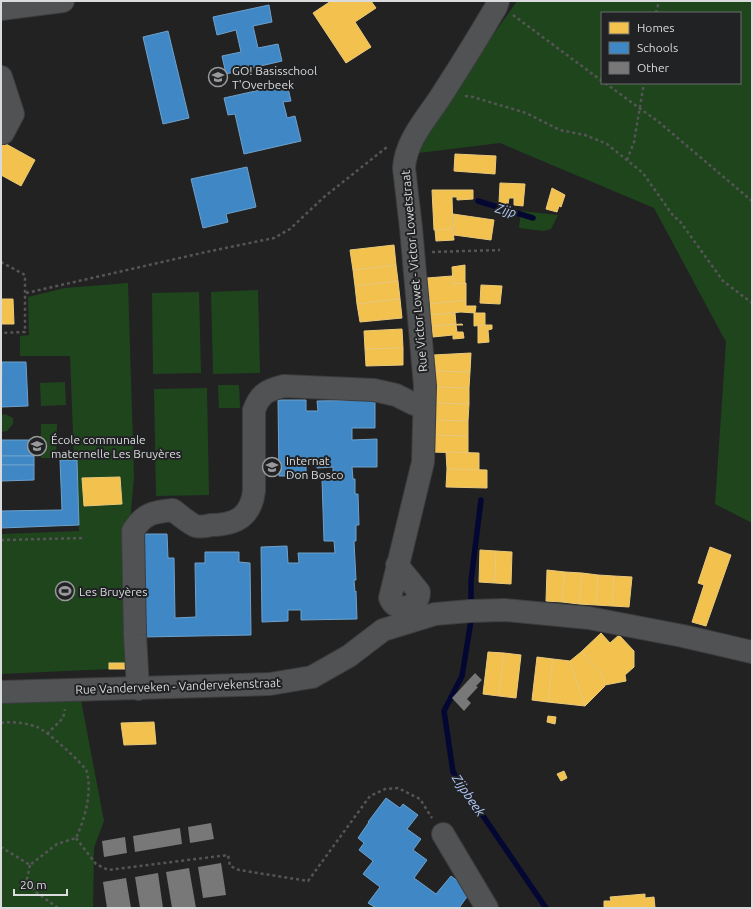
<svg xmlns="http://www.w3.org/2000/svg" width="753" height="909" font-family="Ubuntu,sans-serif">
	<style>
		.green { fill: #1f451d; fill-rule: evenodd }
		.homes { fill: #f2c14e; stroke: #ebc979 }
		.schools { fill: #3f88c5; stroke: #6ea1cc }
		.lines { fill: none; stroke-linecap: round; stroke-linejoin: round }
		.stream { stroke: #040732; stroke-width: 5.5 }
		.building { fill: #787879 }
		.minor-casing { stroke: #3c3d3f; stroke-width: 24 }
		.path { stroke: #555556; stroke-width: 2.5; stroke-dasharray: 3 3; stroke-linecap: butt }
		.minor { stroke: #515253; stroke-width: 22 }
		.labels { text-anchor: middle; dominant-baseline: central; stroke-width: 4; stroke-linejoin: round; paint-order: stroke }
		.poi-label { font-size: 12px; fill: #dadbdd; stroke: #212224; text-anchor: start }
		.street-label { font-size: 12px; fill: #dadbdd; stroke: #212224 }
		.water-label { font-size: 13px; font-style: italic; fill: #b5ccfd; stroke: #212224 }
	</style>
	<rect width="100%" height="100%" fill="#222223"/>
	<g class="green">
		<path d="M517 1H752V523L715 504 726 342 654 208 500 143 418 153 421 144 476 59ZM602 13H740V83H602Z"/>
		<polygon points="521,211 558,215 551,229 543,231 519,228"/>
		<polygon points="128,283 134,476 128,546 132,668 1,674 1,534 79,531 77,460 74,460 70,356 20,356 20,336 29,335 28,297 65,288"/>
		<polygon points="258,290 260,373 213,374 211,292"/>
		<polygon points="199,292 201,373 153,374 152,293"/>
		<polygon points="65,382 66,405 41,406 40,383"/>
		<polygon points="218,385 239,385 240,408 219,408"/>
		<polygon points="207,388 209,495 156,496 154,389"/>
		<polygon points="5,414 13,418 13,424 7,431 1,432 1,415"/>
		<polygon points="41,424 57,424 56,458 41,458"/>
		<polygon points="81,700 104,821 94,848 93,908 1,908 1,702"/>
	</g>
	<g class="homes">
		<polygon points="331,1 371,1 376,8 355,22 371,47 346,63 313,13"/>
		<polygon points="1,133 10,138 6,144 35,160 21,186 1,175"/>
		<polygon points="455,154 496,156 495,174 454,171"/>
		<polygon points="500,183 525,184 523,206 514,205 514,198 509,198 508,204 499,203"/>
		<polygon points="552,188 565,195 561,207 559,206 557,212 546,209"/>
		<polygon points="432,190 473,190 473,199 457,200 457,197 452,197 453,229 434,230"/>
		<polygon points="453,214 494,220 491,240 454,235"/>
		<polygon points="453,229 454,240 436,241 435,230"/>
		<polygon points="394,245 396,265 353,270 350,250"/>
		<polygon points="396,265 398,281 355,286 353,270"/>
		<polygon points="465,265 465,284 453,284 452,267"/>
		<polygon points="452,276 453,284 466,283 466,300 430,304 427,278"/>
		<polygon points="398,281 400,299 357,304 355,286"/>
		<polygon points="481,285 502,286 500,304 480,303"/>
		<polygon points="1,299 13,299 14,324 1,324"/>
		<polygon points="400,299 402,318 360,322 357,304"/>
		<polygon points="466,300 466,306 476,306 475,313 461,312 430,315 430,304"/>
		<polygon points="455,313 456,324 432,326 430,315"/>
		<polygon points="474,313 485,313 485,325 474,326"/>
		<polygon points="462,324 463,325 456,325 457,332 463,332 464,338 453,339 453,335 433,337 432,326"/>
		<polygon points="485,325 492,325 492,329 488,330 489,342 478,343 478,326"/>
		<polygon points="402,329 403,348 365,349 364,331"/>
		<polygon points="403,348 403,365 366,366 365,349"/>
		<polygon points="471,353 470,372 432,371 433,355"/>
		<polygon points="432,371 470,372 469,388 432,387"/>
		<polygon points="432,387 469,388 469,404 431,403"/>
		<polygon points="431,403 469,404 468,421 431,420"/>
		<polygon points="431,420 468,421 468,436 431,435"/>
		<polygon points="431,435 468,436 468,453 430,452"/>
		<polygon points="446,452 479,453 479,471 447,469"/>
		<polygon points="447,469 487,470 487,488 446,487"/>
		<polygon points="120,477 122,504 84,506 82,478"/>
		<polygon points="710,547 731,555 706,626 692,622 704,585 698,583"/>
		<polygon points="480,550 496,551 495,583 479,582"/>
		<polygon points="496,551 512,552 511,584 495,583"/>
		<polygon points="547,570 565,572 562,602 546,601"/>
		<polygon points="565,572 582,573 579,604 562,602"/>
		<polygon points="582,573 598,575 596,605 579,604"/>
		<polygon points="598,575 614,576 612,606 596,605"/>
		<polygon points="614,576 632,577 629,607 612,606"/>
		<polygon points="601,633 610,643 619,635 634,651 634,667 625,675 626,681 605,685 602,674 581,652"/>
		<polygon points="488,652 504,653 499,696 483,694"/>
		<polygon points="581,652 602,674 605,686 585,706 570,661"/>
		<polygon points="504,653 521,655 516,698 499,696"/>
		<polygon points="537,657 553,659 548,702 532,700"/>
		<polygon points="553,659 570,661 585,706 548,702"/>
		<rect x="109" y="663" width="19" height="6"/>
		<polygon points="548,716 556,717 555,724 547,722"/>
		<polygon points="154,722 156,744 124,745 121,723"/>
		<polygon points="564,771 567,778 561,781 557,774"/>
		<polygon points="645,894 645,898 654,897 655,908 604,908 604,901 611,901 610,897"/>
	</g>
	<g class="schools">
		<polygon points="269,5 272,22 253,26 258,48 278,44 282,61 226,74 222,56 241,52 236,30 217,35 213,17"/>
		<polygon points="168,31 189,118 163,124 143,37"/>
		<polygon points="287,84 291,101 283,102 286,113 287,118 295,116 301,141 244,154 235,114 228,115 224,98"/>
		<polygon points="247,167 256,207 226,214 228,222 203,228 191,179"/>
		<polygon points="2,362 26,362 28,406 1,407"/>
		<polygon points="278,400 306,400 306,411 318,411 317,401 375,400 375,428 352,428 352,440 377,439 377,467 352,467 353,479 355,479 355,494 358,494 359,525 356,525 356,541 354,541 356,580 354,580 355,592 356,591 357,619 301,620 301,610 288,610 288,621 262,622 261,547 287,546 288,563 299,563 298,553 335,553 334,541 324,541 322,479 333,479 333,467 317,468 317,458 306,458 306,476 279,476"/>
		<polygon points="1,440 33,440 34,456 1,456"/>
		<rect x="1" y="456" width="33" height="9"/>
		<polygon points="60,460 77,460 79,525 1,528 1,511 62,510"/>
		<polygon points="1,465 34,465 34,480 1,481"/>
		<polygon points="141,534 167,534 168,558 174,558 175,618 196,617 195,563 205,563 205,552 239,552 239,562 250,563 251,635 143,637"/>
		<polygon points="386,798 400,808 403,804 418,815 407,829 421,839 413,850 427,860 414,878 436,894 451,876 471,891 459,908 376,908 368,903 380,887 363,874 373,861 359,850 364,843 358,838 369,822 368,822"/>
	</g>
	<g class="lines">
		<g class="stream">
			<polyline points="478,201 533,218"/>
			<polyline points="471,601 471,581 481,500"/>
			<polyline points="471,621 462,676 444,711 453,772 546,908"/>
		</g>
	</g>
	<g class="building">
		<polygon points="475,673 482,680 476,686 478,687 467,699 471,703 464,711 452,698"/>
		<polygon points="211,823 214,839 190,843 188,827"/>
		<polygon points="180,828 182,844 135,852 133,836"/>
		<polygon points="125,837 127,853 104,857 102,841"/>
		<polygon points="221,863 226,895 203,898 198,867"/>
		<polygon points="189,868 196,908 172,908 166,872"/>
		<polygon points="158,873 163,908 140,908 135,877"/>
		<polygon points="126,878 131,908 107,908 103,882"/>
	</g>
	<g class="lines">
		<g class="minor-casing">
			<g id="minor">
				<polyline points="1,9 63,1"/>
				<polyline points="1,77 13,114 3,133"/>
				<path d="M397 565 419 592C419 608 396 614 390 598L423 462 425 386 411 228 404 168C406 139 428 117 443 93 461 65 479 36 496 7L498 1"/>
				<path d="M138 689 135 635 133 531C144 513 154 512 173 510 178 514 190 524 196 526 200 527 207 526 211 525 235 525 251 517 254 491V410C260 394 267 390 284 386L374 390 396 395 414 404 424 403"/>
				<polyline points="1,692 270,684 312,677 349,656 383,630 435,614 470,611 505,610 589,618 683,636 752,652"/>
				<polyline points="443,834 487,908"/>
			</g>
		</g>
		<g class="path">
			<polyline points="656,13 659,1"/>
			<polyline points="513,15 602,81"/>
			<polyline points="605,83 660,123 752,201"/>
			<polyline points="465,96 473,97 526,113 560,130 585,135 607,144 643,173 674,217 679,220 723,281 752,303"/>
			<polyline points="627,160 634,142 644,83"/>
			<polyline points="432,252 500,250"/>
			<polyline points="1,262 25,275 25,332 1,333"/>
			<polyline points="26,293 206,252 274,238 290,229 324,197 387,147"/>
			<polyline points="1,540 85,538"/>
			<path d="M1 723C13 721 26 723 37 727 45 729 85 765 87 772 92 794 85 818 76 838L57 844 30 865 1 847"/>
			<polyline points="47,734 63,718 65,709"/>
			<polyline points="76,838 96,864 108,870 228,855 230,866 239,870 308,881 370,796 385,789 398,788 420,799 432,818"/>
			<polyline points="30,865 27,879 36,892 58,908"/>
		</g>
		<use href="#minor" class="minor"/>
	</g>
	<defs>
		<g id="school-ring" transform="scale(1)"><circle r="9.5" fill="#212224" stroke="#9a9a9c" stroke-width="1.5"/><path d="M0-5L7-2L0 1L-7-2ZM-4 1L0 2.5L4 1V4Q0 6-4 4Z" fill="#9a9a9c"/></g>
		<g id="stadium-ring" transform="scale(1)"><circle r="9.5" fill="#212224" stroke="#9a9a9c" stroke-width="1.5"/><path d="M0-5a6.5 5 0 1 0 0 10a6.5 5 0 1 0 0-10ZM-3.5-1.8h7v3.6h-7Z" fill="#9a9a9c"/></g>
	</defs>
	<g fill-rule="evenodd">
		<use href="#school-ring" x="218" y="77"/>
		<use href="#school-ring" x="37" y="446"/>
		<use href="#school-ring" x="272" y="467"/>
		<use href="#stadium-ring" x="65" y="591"/>
	</g>
	<g class="labels">
		<g class="poi-label">
			<text x="232" y="70">GO! Basisschool<tspan x="232" dy="14">T'Overbeek</tspan></text>
			<text x="51" y="439">École communale<tspan x="51" dy="14">maternelle Les Bruyères</tspan></text>
			<text x="286" y="460">Internat<tspan x="286" dy="14">Don Bosco</tspan></text>
			<text x="79" y="591">Les Bruyères</text>
		</g>
		<g class="street-label">
			<text transform="translate(414 271) rotate(-95)">Rue Victor Lowet - Victor Lowetstraat</text>
			<text transform="translate(178 686) rotate(-2)">Rue Vanderveken - Vandervekenstraat</text>
		</g>
		<g class="water-label">
			<text transform="translate(506 210) rotate(16)">Zijp</text>
			<text transform="translate(469 795) rotate(56)">Zijpbeek</text>
		</g>
	</g>
	<rect width="753" height="909" fill="none" stroke="#dadbdd" stroke-width="4"/>
	<rect x="601" y="12" width="140" height="72" fill="#212224" stroke="#6b6c6e"/>
	<rect x="609" y="22" width="20" height="12" fill="#f2c14e" stroke="#6b6c6e"/>
	<text x="637" y="32" font-size="12" fill="#dadbdd">Homes</text>
	<rect x="609" y="42" width="20" height="12" fill="#3f88c5" stroke="#6b6c6e"/>
	<text x="637" y="52" font-size="12" fill="#dadbdd">Schools</text>
	<rect x="609" y="62" width="20" height="12" fill="#787879" stroke="#6b6c6e"/>
	<text x="637" y="72" font-size="12" fill="#dadbdd">Other</text>
	<path d="M14 889v6h53v-6" fill="none" stroke="#dadbdd" stroke-width="2"/>
	<text x="20" y="889" font-size="12" fill="#dadbdd" stroke="#212224" stroke-width="3" paint-order="stroke">20 m</text>
</svg>
